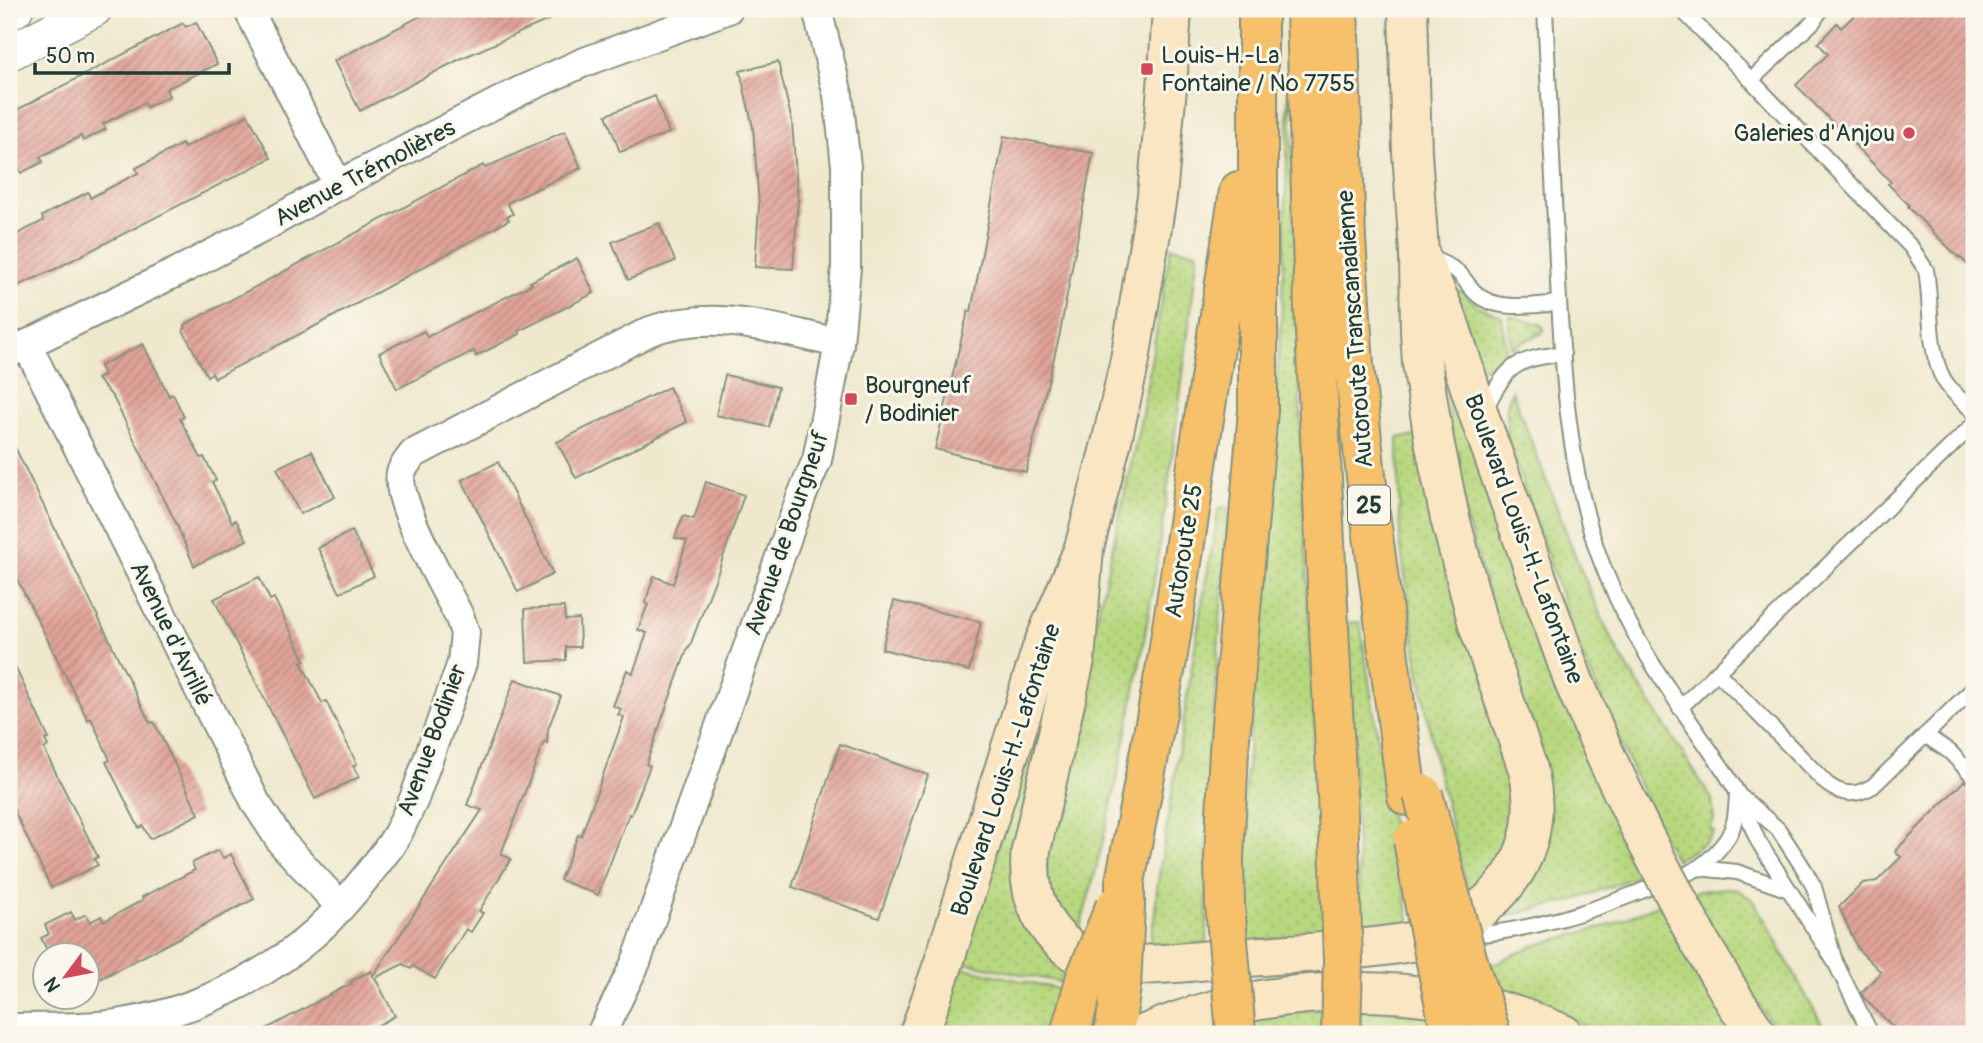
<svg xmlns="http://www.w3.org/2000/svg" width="1983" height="1043" font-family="Pangolin,sans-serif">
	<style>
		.grass { fill: url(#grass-dots); stroke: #6c8a5a; stroke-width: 2 }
		.building { fill: url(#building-hatch) }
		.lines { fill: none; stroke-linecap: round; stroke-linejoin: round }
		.service-casing { stroke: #879280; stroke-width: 18 }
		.minor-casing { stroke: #879280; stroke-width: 32 }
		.tertiary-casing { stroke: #879280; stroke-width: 38 }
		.secondary-casing { stroke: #879280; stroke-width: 42 }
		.motorway-casing { stroke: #879280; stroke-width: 42 }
		.service { stroke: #fff; stroke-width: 14 }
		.minor { stroke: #fff; stroke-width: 28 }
		.tertiary { stroke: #fff; stroke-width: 35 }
		.secondary { stroke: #fbe6c4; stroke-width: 38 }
		.motorway { stroke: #f6c16b; stroke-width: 38 }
		.secondary-bridge-casing { stroke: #879280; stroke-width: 42; stroke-linecap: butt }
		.motorway-bridge-casing { stroke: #879280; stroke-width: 42; stroke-linecap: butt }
		.secondary-bridge { stroke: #fbe6c4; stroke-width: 38 }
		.motorway-bridge { stroke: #f6c16b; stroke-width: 38 }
		.poi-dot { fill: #d1495b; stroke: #fbf7ec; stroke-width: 2.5 }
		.labels { text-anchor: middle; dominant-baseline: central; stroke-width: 6; stroke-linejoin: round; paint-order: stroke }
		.shield { fill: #fbf7ec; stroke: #61756b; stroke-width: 2 }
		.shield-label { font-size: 23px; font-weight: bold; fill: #1f3d34 }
		.poi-label { font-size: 24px; fill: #1f3d34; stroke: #fbf7ec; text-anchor: start }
		.street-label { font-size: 24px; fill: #1f3d34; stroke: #fbf7ec }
	</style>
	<defs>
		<pattern id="grass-dots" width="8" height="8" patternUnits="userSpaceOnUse" patternTransform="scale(1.75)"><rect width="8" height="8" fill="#b8d87f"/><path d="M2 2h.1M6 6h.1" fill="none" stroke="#9eba6e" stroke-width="1.8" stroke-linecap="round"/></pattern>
		<pattern id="building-hatch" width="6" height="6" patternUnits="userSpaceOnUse" patternTransform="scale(1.75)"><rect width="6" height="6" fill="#e1a398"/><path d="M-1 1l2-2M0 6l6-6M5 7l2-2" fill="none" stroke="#b6867d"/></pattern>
	</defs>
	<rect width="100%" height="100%" fill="#fbf7ec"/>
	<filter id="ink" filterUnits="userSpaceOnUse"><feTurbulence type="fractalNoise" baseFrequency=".0143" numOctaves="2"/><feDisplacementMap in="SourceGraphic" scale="14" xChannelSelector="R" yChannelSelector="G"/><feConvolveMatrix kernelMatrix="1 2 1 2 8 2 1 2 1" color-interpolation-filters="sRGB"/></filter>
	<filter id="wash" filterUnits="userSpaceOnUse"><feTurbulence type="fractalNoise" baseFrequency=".00686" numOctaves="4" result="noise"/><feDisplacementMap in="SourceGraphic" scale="28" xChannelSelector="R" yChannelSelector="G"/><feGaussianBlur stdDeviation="1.57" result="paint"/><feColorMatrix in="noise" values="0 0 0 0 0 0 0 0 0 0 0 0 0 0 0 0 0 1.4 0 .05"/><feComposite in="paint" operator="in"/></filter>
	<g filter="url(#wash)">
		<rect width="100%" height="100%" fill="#efe8cd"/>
		<g class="grass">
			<polygon points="1289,38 1304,525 1326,934 1244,942 1242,881 1244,806 1281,323 1287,166"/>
			<path d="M1171 247 1198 252C1170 481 1142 712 1078 935L1047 894 1046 848 1141 419Z"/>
			<polygon points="1461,290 1477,306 1502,316 1506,352 1499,357 1491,369 1479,367 1456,292"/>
			<polygon points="1509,316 1541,324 1544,329 1542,333 1511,348"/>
			<polygon points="1437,335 1646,873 1575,900 1510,915 1507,909 1529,732 1462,505"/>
			<polygon points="1512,391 1578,563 1605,626 1621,657 1712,799 1714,821 1710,828 1714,832 1705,843 1676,860 1658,828 1581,653 1507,438 1507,405"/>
			<polygon points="1417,436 1518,795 1508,850 1470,901 1436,764 1419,671 1400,542 1398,438"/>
			<polygon points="1219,507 1228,508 1206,818 1207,943 1149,949 1155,912 1157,888 1201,609"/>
			<polygon points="1360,622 1387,799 1411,929 1361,933 1347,623"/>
			<polygon points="1053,669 1020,828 1069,968 1065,983 961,962"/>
			<path d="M1725 888 1738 890 1754 901 1827 1034H1778C1747 989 1720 940 1693 892Z"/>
			<polygon points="1662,903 1740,1034 1603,1034 1539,1006 1497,994 1489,966 1533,946 1610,925"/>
			<polygon points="959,967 1063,990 1050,1034 936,1034"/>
			<polygon points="1324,1009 1323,1034 1254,1034 1252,1018"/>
			<polygon points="1361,1009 1429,1015 1433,1034 1360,1034"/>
		</g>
		<g id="blocks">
			<g class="building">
				<polygon points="434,9 573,9 460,59 360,111 334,61"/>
				<polygon points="1861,9 1974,9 1974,271 1959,256 1958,257 1908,207 1909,205 1888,184 1891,182 1796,85 1828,54 1818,43 1837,23 1841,28"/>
				<polygon points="196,22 217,64 166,89 169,96 147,107 144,103 103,124 106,129 83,141 81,136 61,146 40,157 43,162 21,173 18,167 9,173 9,114 183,23 186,27"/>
				<polygon points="778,62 792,122 798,201 793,269 755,267 759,205 753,127 740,71"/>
				<polygon points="655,96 669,133 620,152 606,115"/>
				<polygon points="248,115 271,158 55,269 9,290 9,238 43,221 42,216 88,192 90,198 138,173 136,168 182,144 184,148"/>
				<polygon points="565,131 581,168 507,203 513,214 507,217 509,220 325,321 215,378 212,373 207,376 183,330 186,328 184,325 483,165 485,168"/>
				<polygon points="1004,136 1093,153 1060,333 1026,472 935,449 968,311 971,312"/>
				<polygon points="659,223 675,261 628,280 612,242"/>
				<polygon points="577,258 594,293 519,331 520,334 476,356 474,351 397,389 379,353 424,331 427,337 532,284 530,282"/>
				<polygon points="143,344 169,396 173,394 184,417 180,419 201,458 204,457 216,480 212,482 232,522 236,520 247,540 194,566 177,525 113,397 97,379 104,375 100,366"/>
				<polygon points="725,375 778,387 769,427 716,415"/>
				<polygon points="669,387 687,422 576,478 557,442"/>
				<polygon points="9,435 150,723 154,722 199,814 150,839 143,826 139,828 106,762 110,760 91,718 88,720 9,563"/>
				<polygon points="312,451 335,497 300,514 277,468"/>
				<polygon points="498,462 553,574 518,592 462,480"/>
				<polygon points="706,482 744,495 717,575 689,648 688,647 646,764 650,766 631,815 629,814 598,895 560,880 578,835 581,836 624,717 618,715 621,709 613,706 627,670 633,673 647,633 638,630 648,604 645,603 654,576 673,584 687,541 675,538 683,516 694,519"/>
				<polygon points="352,531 374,576 340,593 318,548"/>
				<polygon points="259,577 270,600 274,598 305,660 301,662 322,703 326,701 357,764 353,766 359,777 315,799 214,599"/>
				<polygon points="894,601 981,622 969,671 882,649"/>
				<polygon points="564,607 565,620 579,619 580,647 566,647 566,660 527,662 525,609"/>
				<polygon points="9,654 49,739 45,740 48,746 44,749 98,857 94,859 98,865 51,888 9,800"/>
				<polygon points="515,679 561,696 548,729 547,743 544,742 501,854 511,859 479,911 483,913 471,932 466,929 435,979 413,966 411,969 403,964 375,978 395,1016 362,1034 257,1034 352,983 351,981 371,971 373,976 482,810 467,805"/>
				<polygon points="840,744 928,775 879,918 792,887"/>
				<polygon points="1964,781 1974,786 1974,1034 1900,1034 1864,998 1861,993 1881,972 1858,949 1839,907 1863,883 1877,881 1901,857 1895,851"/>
				<polygon points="218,850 223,858 231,854 254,899 88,985 88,956 50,956 41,938 49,934 45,925 71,912 75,920 86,914 90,922 101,916 104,921 143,900 142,897 195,870 192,863"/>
			</g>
		</g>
	</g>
	<g filter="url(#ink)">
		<use href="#blocks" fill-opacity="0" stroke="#879280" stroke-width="2"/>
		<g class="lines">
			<g class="service-casing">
				<g id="service">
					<path d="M1545 9C1549 94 1553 179 1557 263 1562 358 1566 456 1596 547 1624 630 1675 700 1725 772L1737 792 1758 841 1835 962"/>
					<polyline points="1681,9 1751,80 1813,22 1821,9"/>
					<path d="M1751 80 1911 247 1926 270C1932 303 1927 350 1944 380 1951 392 1964 402 1974 412"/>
					<path d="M1430 258C1439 262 1452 266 1459 273 1467 282 1472 292 1482 298 1503 311 1535 305 1559 303"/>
					<path d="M1484 411C1507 367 1512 359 1563 354"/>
					<path d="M1717 672 1827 784C1843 796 1856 796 1873 786L1974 688"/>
					<polyline points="1680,708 1974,424"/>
					<polyline points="1925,735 1950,752 1974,777"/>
					<polyline points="1740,796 1778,829 1804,869 1814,887 1835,962 1871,1034"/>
					<polyline points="1698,868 1737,872 1789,890"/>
					<path d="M1462 936C1532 931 1590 912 1654 886 1668 880 1686 876 1698 868 1709 860 1721 848 1728 837 1736 824 1736 810 1737 795"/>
				</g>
			</g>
			<g class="minor-casing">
				<g id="minor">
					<polyline points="248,9 338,185"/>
					<polyline points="27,345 256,803 282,843 340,906"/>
					<polyline points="9,353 185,268 262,228 338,185 520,91 582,63 728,9"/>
					<path d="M9 1028C44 1027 81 1029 116 1024 188 1014 263 980 317 931 344 906 368 875 390 846L398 833 414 799 462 663 465 633 460 618C446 589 394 501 401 473 403 466 409 460 413 454L650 331C715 308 773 329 839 343"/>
					<polyline points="601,1034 636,962 802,495 817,460 832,381 839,343 846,267 846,166 838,95 817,9"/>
				</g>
			</g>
			<g class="tertiary-casing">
				<g id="tertiary">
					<polyline points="9,12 15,9"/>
					<polyline points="9,53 94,9"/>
				</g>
			</g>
			<g class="secondary-casing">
				<g id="secondary">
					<polyline points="1408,9 1412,152 1419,253 1449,323 1480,418 1574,682 1607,759 1644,836"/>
					<path d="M1084 548 1075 660 1031 850C1026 895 1042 935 1083 957 1114 973 1199 960 1236 958 1293 953 1353 952 1410 942 1419 941 1432 941 1441 937 1450 932 1459 925 1467 919 1521 883 1543 832 1528 769L1478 624 1450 518 1434 440 1422 363 1420 332 1419 253"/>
					<polyline points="1698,939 1736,1003 1757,1034"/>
					<polyline points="919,1034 945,959 1042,648 1084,548 1112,440 1130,360 1157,196 1167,88 1172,9"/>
					<path d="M1145 1034C1273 979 1436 977 1563 1034"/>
				</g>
			</g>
			<g class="motorway-casing">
				<g id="motorway">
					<polyline points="1306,9 1314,310 1339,837"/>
					<polyline points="1338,9 1346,239 1354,365 1369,504 1407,796"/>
					<polyline points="1225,905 1224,859 1229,750 1258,411 1258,9"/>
					<polyline points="1125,907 1125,882 1167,660 1239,191"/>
					<polyline points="1070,1034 1086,977"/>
					<polyline points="1114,1034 1121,987"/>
				</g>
			</g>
			<use href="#service" class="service"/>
			<use href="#minor" class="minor"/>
			<use href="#tertiary" class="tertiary"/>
			<use href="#secondary" class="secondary"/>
			<use href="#motorway" class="motorway"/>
			<g class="secondary-bridge-casing">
				<polyline id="secondary-bridge" points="1644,836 1698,939"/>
			</g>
			<g class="motorway-bridge-casing">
				<g id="motorway-bridge">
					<polyline points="1423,794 1467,958 1491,1034"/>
					<polyline points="1339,837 1343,962 1341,1034"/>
					<polyline points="1413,840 1428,924 1451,1034"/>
					<polyline points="1225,905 1236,1034"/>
					<polyline points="1086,977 1115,907"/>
					<polyline points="1121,987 1125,907"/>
				</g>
			</g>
			<use href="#secondary-bridge" class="secondary-bridge"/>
			<use href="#motorway-bridge" class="motorway-bridge"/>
		</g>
	</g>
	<g class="poi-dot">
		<rect x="1140" y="62" width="14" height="14" rx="3.5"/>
		<circle cx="1909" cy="133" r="7"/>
		<rect x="844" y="392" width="14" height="14" rx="3.5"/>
	</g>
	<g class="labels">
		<rect class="shield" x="1348" y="485.5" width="42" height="39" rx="5"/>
		<g class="shield-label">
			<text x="1369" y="505">25</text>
		</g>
		<g class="poi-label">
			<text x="1161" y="55">Louis-H.-La<tspan x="1161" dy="28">Fontaine / No 7755</tspan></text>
			<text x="1895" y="133" text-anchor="end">Galeries d'Anjou</text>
			<text x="865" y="385">Bourgneuf<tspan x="865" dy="28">/ Bodinier</tspan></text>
		</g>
		<g class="street-label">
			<text transform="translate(365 173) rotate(-28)">Avenue Trémolières</text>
			<text transform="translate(1355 329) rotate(-94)">Autoroute Transcanadienne</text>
			<text transform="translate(787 533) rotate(-71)">Avenue de Bourgneuf</text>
			<text transform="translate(1524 539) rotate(70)">Boulevard Louis-H.-Lafontaine</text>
			<text transform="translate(1184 551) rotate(-81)">Autoroute 25</text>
			<text transform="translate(171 634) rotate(64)">Avenue d'Avrillé</text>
			<text transform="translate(432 740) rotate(-70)">Avenue Bodinier</text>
			<text transform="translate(1006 770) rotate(-72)">Boulevard Louis-H.-Lafontaine</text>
		</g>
	</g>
	<rect width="1983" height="1043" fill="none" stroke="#fbf7ec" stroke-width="35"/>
	<g transform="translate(66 976) rotate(238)"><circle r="33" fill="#fbf7ec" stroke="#a3ada2" stroke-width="2"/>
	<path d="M0-5L12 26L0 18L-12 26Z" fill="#d1495b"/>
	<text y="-10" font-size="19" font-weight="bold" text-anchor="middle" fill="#1f3d34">N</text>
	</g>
	<path d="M35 63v10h194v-10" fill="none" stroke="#1f3d34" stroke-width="3.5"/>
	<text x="46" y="63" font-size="21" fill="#1f3d34" stroke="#fbf7ec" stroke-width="5" paint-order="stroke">50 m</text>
</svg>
